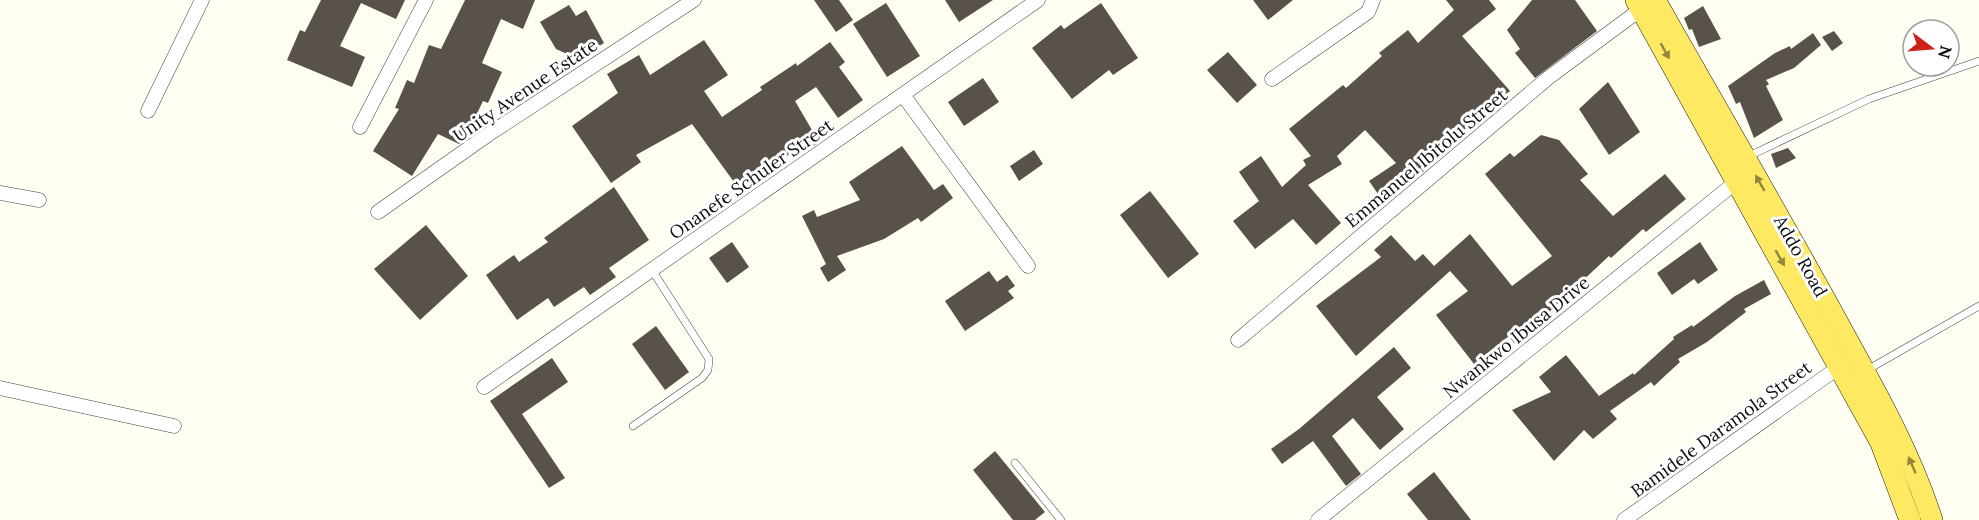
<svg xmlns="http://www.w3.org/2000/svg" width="1979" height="520" viewBox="0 0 1979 520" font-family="Lora,serif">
<rect width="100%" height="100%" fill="#fffef2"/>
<g fill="#59524b">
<path d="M321,0h84l-9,19 -35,-16 -21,43 25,11 -13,30 -65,-27 13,-30 5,2z"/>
<path d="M465,0h70l-12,29 -22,-10 -19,44 20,9 -14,31 -5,-2 -19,40 -5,3 -21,-10 -26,42 -39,-25 26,-42 -4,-1 12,-28 7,3 15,-38 12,4z"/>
<path d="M814,0h25l14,20 -17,12z"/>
<path d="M945,0h48l-34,22z"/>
<path d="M1253,0h40l-25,20z"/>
<path d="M1446,0h43l7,9 -34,27 48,55 -64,54 4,4 -65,55 -16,-23 27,-18 -31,-33 -28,26 5,8 -34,21 33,38 -25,22 -23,-26 -38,30 -22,-28 26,-20 -20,-29 22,-16 21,31 24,-22 -3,-5 8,-4 -22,-27 54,-44 3,3 36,-32 -3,-3 29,-23 10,13 36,-33z"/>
<path d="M1532,0h43l22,31 -62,47 -20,-25 5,-4 -13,-19z"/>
<path d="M886,3l34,53 -33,21 -34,-53z"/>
<path d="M1101,3l37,55 -25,17 -4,-5 -37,29 -40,-51 29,-23 3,4z"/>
<path d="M569,5l7,11 10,-6 18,33 -26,16 -22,-10 -16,-27z"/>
<path d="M1703,6l18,33 -22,8 -7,-18 -3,1 -5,-12z"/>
<path d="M1834,31l9,12 -11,8 -10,-14z"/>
<path d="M1813,33l8,12 -27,23 -28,12 3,4 -3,2 17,34 -29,18 -14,-36 -4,2 -8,-18 47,-33 15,-7 1,3z"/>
<path d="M704,40l24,35 -24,16 18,26 40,-27 -2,-3 36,-24 1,3 33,-24 15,20 -6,5 24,33 -25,18 -22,-31 -21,14 24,41 -14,10 -3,-5 -27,16 -36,26 -47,-65 -56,31 5,7 -30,21 -39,-57 46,-33 -11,-19 32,-19 11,20z"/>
<path d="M1228,52l29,33 -20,18 -30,-33z"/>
<path d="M983,78l16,24 -35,24 -16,-24z"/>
<path d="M1608,82l32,50 -31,23 -30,-46z"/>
<path d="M1541,135l18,5 29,34 -8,6 33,36 52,-42 21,25 -40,33 -3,-3 -32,29 -2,-2 -94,88 -6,-8 -35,28 -38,-49 32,-24 -18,-20 -94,85 -40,-50 65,-49 -7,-7 17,-15 24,26 8,-7 11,12 36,-32 42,52 40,-30 -67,-82 25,-21 4,4z"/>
<path d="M902,146l32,44 9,-6 10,14 -32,24 -3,-4 -34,21 -47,17 9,14 -18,12 -8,-14 6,-4 -24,-48 12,-6 3,7 43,-17 -11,-18z"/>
<path d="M1788,148l8,10 -20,10 -5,-14z"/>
<path d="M1034,150l9,14 -24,17 -9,-15z"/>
<path d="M614,187l35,53 -40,28 7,9 -26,18 -6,-8 -30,20 -6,-9 -31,22 -31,-45 28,-20 5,7 29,-20 -4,-4z"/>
<path d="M1150,191l49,63 -31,24 -48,-63z"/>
<path d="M426,225l42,51 -48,44 -46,-51z"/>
<path d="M732,242l17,25 -22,16 -18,-25z"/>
<path d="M1700,242l18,28 -20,14 -4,-5 -22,16 -15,-22z"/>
<path d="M989,271l8,11 10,-7 8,11 -7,5 6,7 -49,33 -20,-30z"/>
<path d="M1764,280l7,14 -27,15 2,3 -39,30 -29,17 2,3 -26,24 -3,-4 -41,29 7,8 -24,20 -9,-9 -30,31 -42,-51 39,-18 -12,-15 27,-22 33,41 34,-23 1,2 40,-36 -1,-2 19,-12 1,2 42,-31z"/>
<path d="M656,326l33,46 -24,18 -33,-46z"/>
<path d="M1394,347l17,21 -34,29 27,32 -24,21 -27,-32 -21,18 29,38 -15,12 -33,-45 -31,23 -11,-15 28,-20z"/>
<path d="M552,358l16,24 -46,32 43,64 -16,10 -59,-87z"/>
<path d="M995,451l50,61 -10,8h-22l-40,-50z"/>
<path d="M1434,472l37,48h-43l-21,-26z"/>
</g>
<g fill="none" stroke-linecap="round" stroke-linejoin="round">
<defs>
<g id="lane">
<path d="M1749,156l120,-57 110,-38"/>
<path d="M1867,370l112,-64"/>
<path d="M633,426l69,-48 6,-8 1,-11 -57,-89"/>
<path d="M1015,463l46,57"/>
</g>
<g id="street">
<path d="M1272,79l96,-67 5,-12"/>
<path d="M903,95l125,171"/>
<path d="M148,111l54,-111"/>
<path d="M360,127l66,-127"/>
<path d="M0,193l39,7"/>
<path d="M378,212l111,-78 205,-134"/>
<path d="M1238,340l310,-262 93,-69"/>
<path d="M484,387l554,-387"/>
<path d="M0,388l174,38"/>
<path d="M1318,520l418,-338"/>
<path d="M1624,520l215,-153"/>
</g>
<g id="primary">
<path d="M1636,0l245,443 29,77"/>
<path d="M1655,0c59,104 119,207 177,312 37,68 76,134 100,208"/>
</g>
</defs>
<use href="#lane" stroke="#424242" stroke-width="8"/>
<use href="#street" stroke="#424242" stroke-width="15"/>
<use href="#primary" stroke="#202020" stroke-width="22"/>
<use href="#lane" stroke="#fff" stroke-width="7"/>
<use href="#street" stroke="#fff" stroke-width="14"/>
<use href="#primary" stroke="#ffe862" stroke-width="21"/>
</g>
<defs><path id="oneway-solid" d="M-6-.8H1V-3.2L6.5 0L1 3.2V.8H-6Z" transform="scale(1.5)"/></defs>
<g fill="#93863d">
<use href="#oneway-solid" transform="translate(1665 51) rotate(61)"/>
<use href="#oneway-solid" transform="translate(1760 183) rotate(-120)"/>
<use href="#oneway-solid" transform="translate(1780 258) rotate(60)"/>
<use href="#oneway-solid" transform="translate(1912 465) rotate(-114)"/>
</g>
<g text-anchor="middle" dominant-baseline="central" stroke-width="6" stroke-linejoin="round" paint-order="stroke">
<g font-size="18" fill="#0f0f0f" stroke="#fff">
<text transform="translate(525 90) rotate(-34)">Unity Avenue Estate</text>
<text transform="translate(1426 158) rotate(-40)">Emmanuel Ibitolu Street</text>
<text transform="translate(751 179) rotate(-35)">Onanefe Schuler Street</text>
<text transform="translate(1801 256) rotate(61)">Addo Road</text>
<text transform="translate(1516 337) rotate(-39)">Nwankwo Ibusa Drive</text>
<text transform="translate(1721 429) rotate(-36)">Bamidele Daramola Street</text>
</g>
</g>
<g transform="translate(1931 48) rotate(106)"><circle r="28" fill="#ffffff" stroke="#9f9f9f" stroke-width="1.5"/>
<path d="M0-4.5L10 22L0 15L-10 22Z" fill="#cd2219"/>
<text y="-9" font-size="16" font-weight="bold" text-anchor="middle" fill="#0f0f0f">N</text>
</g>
</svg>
